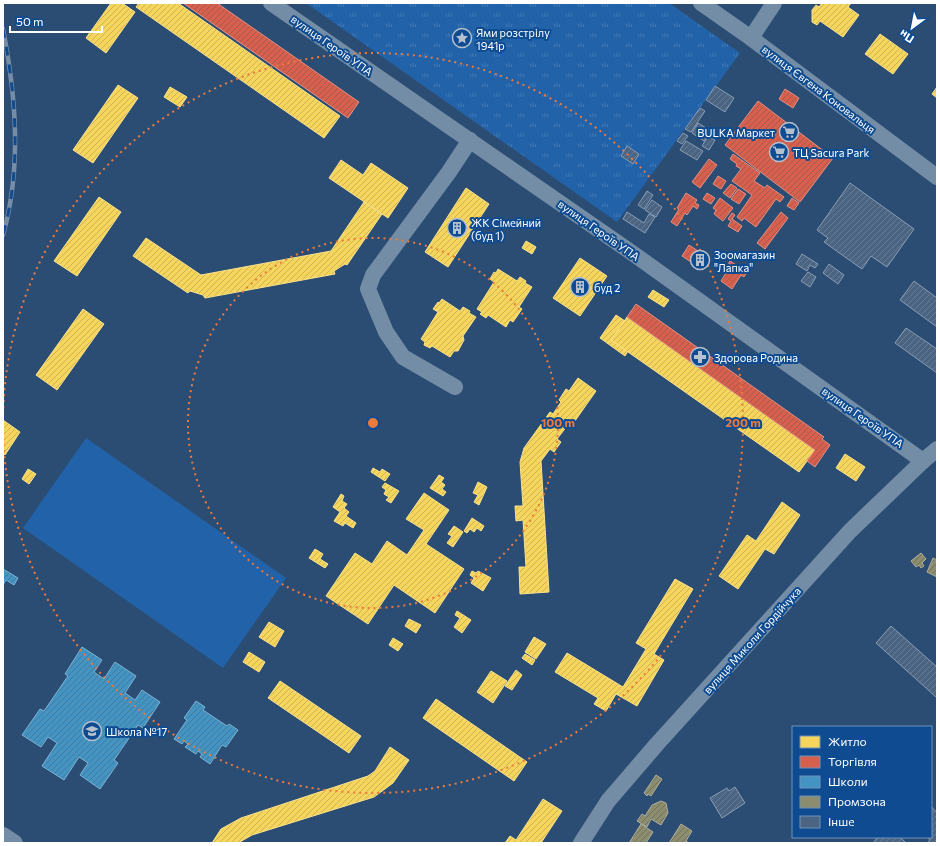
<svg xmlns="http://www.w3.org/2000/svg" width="940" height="846" viewBox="0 0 940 846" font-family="Commissioner,sans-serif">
<defs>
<pattern id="park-tufts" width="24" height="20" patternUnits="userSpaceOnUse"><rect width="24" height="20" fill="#2262a9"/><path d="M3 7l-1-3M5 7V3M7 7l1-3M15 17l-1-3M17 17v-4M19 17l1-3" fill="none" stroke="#437ab6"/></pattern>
<pattern id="homes-hatch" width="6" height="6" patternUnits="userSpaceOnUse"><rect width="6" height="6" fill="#f6d55c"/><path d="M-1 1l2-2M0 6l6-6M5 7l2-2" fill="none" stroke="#ccb358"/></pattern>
<pattern id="shops-hatch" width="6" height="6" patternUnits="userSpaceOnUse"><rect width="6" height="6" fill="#d6604d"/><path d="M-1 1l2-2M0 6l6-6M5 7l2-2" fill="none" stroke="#a6594d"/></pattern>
<pattern id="schools-hatch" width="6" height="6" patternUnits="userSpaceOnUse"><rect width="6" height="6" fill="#4393c3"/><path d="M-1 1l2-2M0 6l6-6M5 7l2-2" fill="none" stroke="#467a99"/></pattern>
<pattern id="industry-hatch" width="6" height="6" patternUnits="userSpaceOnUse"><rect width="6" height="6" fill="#8c8c6e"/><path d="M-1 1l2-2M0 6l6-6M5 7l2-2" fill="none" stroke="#727260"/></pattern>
<pattern id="building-hatch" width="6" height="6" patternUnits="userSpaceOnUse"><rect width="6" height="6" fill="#4a6482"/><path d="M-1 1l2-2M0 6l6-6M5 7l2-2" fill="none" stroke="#657b95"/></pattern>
</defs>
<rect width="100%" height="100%" fill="#2c4d73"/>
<path fill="url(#park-tufts)" d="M306,3h363l71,50 -123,169z"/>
<path fill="#2262a9" d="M86,438l200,140 -63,90 -200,-140z"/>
<g fill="url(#homes-hatch)" stroke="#f9e28d">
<path d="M111,3h11l13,9 -29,41 -20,-15z"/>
<path d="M139,3h39l162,113 -16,22 -188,-131z"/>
<path d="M822,3h29l-3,4 11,8 -16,22 -23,-16 -3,4 -5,-3v-12l4,-5 3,2z"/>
<path d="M880,34l28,20 -15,20 -28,-20z"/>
<path d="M118,85l20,13 -45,65 -20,-13z"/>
<path d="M170,87l17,10 -7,10 -16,-10z"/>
<path d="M937,87v11l-5,-4z"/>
<path d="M341,160l22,15 8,-12 37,25 -20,30 -59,-40z"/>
<path d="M466,188l23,16 -41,63 -23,-15z"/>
<path d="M99,197l22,15 -44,64 -23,-15z"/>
<path d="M364,202l18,12 -35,51 -2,-1 -11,7 1,3 -130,24 -2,-3 -13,-4 -2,2 -55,-37 13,-18 55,37 130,-24z"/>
<path d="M526,241l10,6 -4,7 -10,-6z"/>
<path d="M580,258l27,18 -27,40 -27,-18z"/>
<path d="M498,269l19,12 3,-4 6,4 -1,2 7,4 -13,20 3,2 -9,13 -3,-2 -4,7 -18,-12 -2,3 -6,-4 2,-2 -5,-3 17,-27 -4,-3 4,-7 2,1z"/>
<path d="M653,290l16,10 -5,7 -16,-10z"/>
<path d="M442,299l18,12 3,-4 7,4 -1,2 7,4 -13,19 1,4 -6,11h-4l-4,6 -18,-11 -2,2 -6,-3 1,-3 -4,-3 17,-27 -5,-3 5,-7 1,1z"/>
<path d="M83,309l21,15 -47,66 -21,-15z"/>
<path d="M616,315l9,6 -14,19 17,11 -3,5 -25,-18z"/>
<path d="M627,317l188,133 -16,22 -188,-132z"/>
<path d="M578,378l18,13 -26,37 -3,-2 -10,13 4,3 -7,10 -4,-3 -9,12 8,131 -29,2 -1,-27h7l-3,-47 -7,1 -1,-15h8l-3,-44 4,-14 26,-36 3,2 8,-12 -2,-2 7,-11 3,2z"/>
<path d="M3,420l17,12 -15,23 -2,-2z"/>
<path d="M845,454l20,13 -9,14 -20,-13z"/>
<path d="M373,468l7,4 2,-3 8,5 -5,7 -14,-9z"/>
<path d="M28,469l8,5 -7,10 -7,-5z"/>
<path d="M439,475l5,3 -3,4 4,3 -3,4 4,3 -3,4 -13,-8z"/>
<path d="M478,482l9,5 -8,18 -5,-3 4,-7 -5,-2z"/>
<path d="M385,483l14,8 -8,12 -5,-3 3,-3 -5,-3 2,-4 -4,-3z"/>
<path d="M424,493l25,17 -23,34 38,25 -29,44 -41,-28 -26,39 -42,-28 29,-43 17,11 15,-23 20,14 17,-25 -18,-11z"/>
<path d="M341,494l3,2 -2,5 5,3 -3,4 5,4 -3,4 10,7 -3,5 -8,-5 -2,3 -9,-5 6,-9 -7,-5z"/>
<path d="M782,502l18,13 -26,39 -9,-5 -27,40 -19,-13 28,-41 9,6z"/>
<path d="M472,518l12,8 -3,5 -4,-3 -3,4 -4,-3 -3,4 -3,-2z"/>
<path d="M454,526l9,6 -10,15 -6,-4 5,-7 -4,-2z"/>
<path d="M315,549l8,5 -3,5 8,5 -3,4 -16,-10z"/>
<path d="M472,571l4,2 2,-2 13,7 -8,13 -12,-8 3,-5 -4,-3z"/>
<path d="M675,579l18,10 -39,65 10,6 -27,46 -21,-12 -10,17 -12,-7 4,-6 -43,-26 12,-19 56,34 23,-38 -10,-6z"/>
<path d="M457,611l14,9 -9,13 -8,-6 6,-9 -5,-3z"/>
<path d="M409,619l12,6 -5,8 -11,-7z"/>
<path d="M269,622l15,9 -9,16 -16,-10z"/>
<path d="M534,637l12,7 -10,15 -11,-7z"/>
<path d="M393,638l10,6 -5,7 -9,-6z"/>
<path d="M249,652l16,10 -6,10 -16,-10z"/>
<path d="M525,654l10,6 -3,5 -10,-7z"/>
<path d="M516,670l6,5 -10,15 -7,-4z"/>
<path d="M491,671l16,10 -14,22 -16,-11z"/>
<path d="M280,681l81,55 -12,17 -81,-55z"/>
<path d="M436,699l91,63 -13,19 -91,-63z"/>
<path d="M390,747l19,13 -16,23 -19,14 -122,38 -14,8h-26l9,-14 20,-11 127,-42 7,-5z"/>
<path d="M543,799l19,12 -21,32h-36l5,-7 6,4z"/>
</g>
<g fill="url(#shops-hatch)" stroke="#e29082">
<path d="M183,3h34l142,99 -11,16z"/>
<path d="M785,89l14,9 -6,10 -14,-9z"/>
<path d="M758,101l75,57 -33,44 -75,-57z"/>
<path d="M733,154l27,19 -6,8 11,7 2,-3 17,12 -4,5 -4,-3 -20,28 -12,-9 -2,3 -5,-4 15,-22 -20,-14 9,-12 -5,-3 1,-2 -7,-5z"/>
<path d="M709,159l8,6 -17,23 -8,-6z"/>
<path d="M718,176l8,5 -5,8 -8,-5z"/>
<path d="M731,184l6,4 -7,10 -7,-5z"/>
<path d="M738,189l8,5 -7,10 -8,-5z"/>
<path d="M686,193l11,7 -2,3 4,2 -2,4 -4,-3 -6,9 -2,-2 -8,13 -6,-4 8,-13 -2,-1z"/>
<path d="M707,193l8,5 -4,6 -8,-5z"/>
<path d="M720,198l13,10 -10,13 -9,-7 2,-4 -3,-2z"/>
<path d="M792,198l7,5 -5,7 -7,-4z"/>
<path d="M781,212l7,6 -23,31 -8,-6z"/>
<path d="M732,213l3,2 -3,4 10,7 -4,6 -10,-6 3,-5 -3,-2z"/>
<path d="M689,245l9,6 -7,11 -9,-6z"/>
<path d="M698,251l10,6 -7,11 -10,-6z"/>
<path d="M730,261l17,11 -3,5 -3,-2 -9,14 -11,-8 8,-13 -2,-1z"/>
<path d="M636,304l188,133 -2,2 8,6 -15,22 -8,-6 8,-11 -188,-133z"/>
</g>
<g fill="url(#schools-hatch)" stroke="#7bb3d5">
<path d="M3,569l15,9 -4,7 -8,-5 -3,5z"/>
<path d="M82,647l20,13 -8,12 10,7 11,-17 21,14 -11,17 10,7 7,-10 18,12 -17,26 -5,-3 -24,35 4,3 -18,26 -20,-14 8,-12 -9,-6 -15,23 -22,-14 15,-23 -9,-6 -7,10 -19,-12 18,-26 4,2 24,-35 -3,-2z"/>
<path d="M196,701l9,6 -2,3 24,16 2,-2 9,6 -12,17 -4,-2 -12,19 -10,-7 2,-3 -4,-3 -2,3 -11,-7 3,-3 -4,-3 -2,3 -8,-5 13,-19 -3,-2z"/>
</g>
<g fill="url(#industry-hatch)" stroke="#aeae9a">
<path d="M921,553l5,6 -4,4 2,3 -3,2 -2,-3 -3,2 -5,-6z"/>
<path d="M933,558l4,2v17l-10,-5z"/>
<path d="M656,775l6,4 -11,17 -3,-2 -1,2 -3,-3z"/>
<path d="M661,801l5,2 2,10 -7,12 -10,-6 -4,8 -10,-6 5,-7 3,2 7,-11z"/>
<path d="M641,824l12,8 -7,11h-17z"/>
<path d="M681,824l11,7 -6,10 3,2h-20z"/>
</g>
<g fill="url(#building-hatch)" stroke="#889db4">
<path d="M715,86l19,12 -9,14 -19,-12z"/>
<path d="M700,108l5,3 -14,21 -6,-3z"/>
<path d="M698,123l13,8 -7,10 -12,-8z"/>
<path d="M683,133l5,3 -6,8 -5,-3z"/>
<path d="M708,136l7,4 -6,10 -7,-4z"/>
<path d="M686,141l17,10 -6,9 -17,-10z"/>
<path d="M627,146l12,8 -6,10 -12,-8z"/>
<path d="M850,183l64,46 -27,38 -16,-11 -9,13 -38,-27 4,-4 -11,-8z"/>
<path d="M647,191l6,4 -9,14 -6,-4z"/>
<path d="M652,200l10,7 -6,10 -11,-7z"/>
<path d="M627,212l17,11 5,-9 6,3 -10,16 -22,-14z"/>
<path d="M802,254l16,10 -3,4 -5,-3 -3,6 -11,-7z"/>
<path d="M829,264l15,11 -6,9 -15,-11z"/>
<path d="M808,272l8,5 -6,10 -9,-6z"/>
<path d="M914,281l23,17v29l-37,-27z"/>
<path d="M906,328l31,21v24l-42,-30z"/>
<path d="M891,626l46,41v28l-1,2 -60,-54z"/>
<path d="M735,787l10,16 -23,15 -12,-20 17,-10 2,3z"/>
<path d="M931,806l6,7v30h-10l3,-3 -3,-3h4z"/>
<path d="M878,837h22l5,5 -1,1h-31z"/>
</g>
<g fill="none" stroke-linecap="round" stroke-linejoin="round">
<g stroke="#748da6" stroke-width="16">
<path d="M271,3l357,247 295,211"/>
<path d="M701,3l50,35 186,139"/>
<path d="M751,38l23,-35"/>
<path d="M455,387l-52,-30 -17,-25 -18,-43 5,-14 76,-103 21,-32"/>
<path d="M3,835l12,8"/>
<path d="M581,843l27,-42 49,-57 193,-213 73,-70 14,-12"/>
</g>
<defs>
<path id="rail" d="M3,29c13,68 19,138 0,206"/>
</defs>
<use href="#rail" stroke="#778da6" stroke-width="4.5"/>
<use href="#rail" stroke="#0e4b91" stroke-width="3" stroke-dasharray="9" stroke-linecap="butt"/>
</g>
<g fill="none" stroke="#ed7a3d" stroke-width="2" stroke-dasharray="2 4">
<circle cx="373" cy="423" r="185"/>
<path d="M3 420A370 370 0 1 1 3 426"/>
</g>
<defs>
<symbol id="sight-ring" viewBox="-11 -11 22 22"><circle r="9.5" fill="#0e4b91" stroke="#b5c1ce" stroke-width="1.5"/><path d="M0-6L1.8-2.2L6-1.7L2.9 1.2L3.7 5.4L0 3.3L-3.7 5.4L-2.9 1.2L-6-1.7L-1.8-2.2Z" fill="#b5c1ce"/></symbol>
<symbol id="supermarket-ring" viewBox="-11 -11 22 22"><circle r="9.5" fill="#0e4b91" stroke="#b5c1ce" stroke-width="1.5"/><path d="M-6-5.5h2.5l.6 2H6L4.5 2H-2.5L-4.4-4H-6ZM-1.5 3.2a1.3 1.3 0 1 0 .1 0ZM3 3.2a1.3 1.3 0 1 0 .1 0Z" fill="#b5c1ce"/></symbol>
<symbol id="building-ring" viewBox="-11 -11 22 22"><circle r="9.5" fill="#0e4b91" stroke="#b5c1ce" stroke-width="1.5"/><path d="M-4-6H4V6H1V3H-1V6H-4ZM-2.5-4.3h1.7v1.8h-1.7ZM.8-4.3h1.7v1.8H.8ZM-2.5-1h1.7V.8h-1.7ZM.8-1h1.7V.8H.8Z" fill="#b5c1ce"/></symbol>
<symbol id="pharmacy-ring" viewBox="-11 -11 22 22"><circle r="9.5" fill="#0e4b91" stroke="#b5c1ce" stroke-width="1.5"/><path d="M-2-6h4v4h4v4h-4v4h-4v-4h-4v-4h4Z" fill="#b5c1ce"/></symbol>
<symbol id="school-ring" viewBox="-11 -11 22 22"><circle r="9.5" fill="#0e4b91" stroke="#b5c1ce" stroke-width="1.5"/><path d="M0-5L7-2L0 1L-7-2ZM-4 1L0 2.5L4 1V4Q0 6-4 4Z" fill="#b5c1ce"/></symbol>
</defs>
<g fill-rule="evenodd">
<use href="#sight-ring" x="451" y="27" width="22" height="22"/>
<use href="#supermarket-ring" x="778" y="121" width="22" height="22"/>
<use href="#supermarket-ring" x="768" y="141" width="22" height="22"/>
<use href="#building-ring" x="446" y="217" width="22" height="22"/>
<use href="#building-ring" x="689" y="249" width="22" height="22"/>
<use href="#building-ring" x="569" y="276" width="22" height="22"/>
<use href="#pharmacy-ring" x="689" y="346" width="22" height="22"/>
<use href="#school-ring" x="81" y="720" width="22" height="22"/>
</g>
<g text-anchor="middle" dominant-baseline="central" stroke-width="4" stroke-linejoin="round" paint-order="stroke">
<g font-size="11" fill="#fff" stroke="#0e4b91" text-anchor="start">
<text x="476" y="32">Ями розстрілу<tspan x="476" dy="13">1941р</tspan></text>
<text x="775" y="132" text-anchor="end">BULKA Маркет</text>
<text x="793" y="152">ТЦ Sacura Park</text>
<text x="471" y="222">ЖК Сімейний<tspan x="471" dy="13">(буд 1)</tspan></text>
<text x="714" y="254">Зоомагазин<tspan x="714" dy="13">"Лапка"</tspan></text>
<text x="594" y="287">буд 2</text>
<text x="714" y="357">Здорова Родина</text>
<text x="106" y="731">Школа №17</text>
</g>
<g font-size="11" fill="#fff" stroke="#0e4b91">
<text transform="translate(332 45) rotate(35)">вулиця Героїв УПА</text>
<text transform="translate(819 89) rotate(37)">вулиця Євгена Коновальця</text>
<text transform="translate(599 230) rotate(35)">вулиця Героїв УПА</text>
<text transform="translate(863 417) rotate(35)">вулиця Героїв УПА</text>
<text transform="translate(752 640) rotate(-48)">вулиця Миколи Гордійчука</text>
</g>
</g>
<circle cx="373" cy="423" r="6" fill="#ed7a3d" stroke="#0e4b91" stroke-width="2"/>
<g font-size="12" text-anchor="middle" font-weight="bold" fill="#ed7a3d" stroke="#0e4b91" stroke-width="4" stroke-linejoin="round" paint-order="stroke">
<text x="558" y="427">100 m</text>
<text x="743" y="427">200 m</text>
</g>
<rect width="940" height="846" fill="none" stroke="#ffffff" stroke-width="8"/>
<rect x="792" y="726" width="140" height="112" fill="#0e4b91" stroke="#6e93bd"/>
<rect x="800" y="736" width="20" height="12" fill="#f6d55c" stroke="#6e93bd"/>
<text x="828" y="746" font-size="12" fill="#ffffff">Житло</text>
<rect x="800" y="756" width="20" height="12" fill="#d6604d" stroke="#6e93bd"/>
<text x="828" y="766" font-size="12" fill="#ffffff">Торгівля</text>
<rect x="800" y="776" width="20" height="12" fill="#4393c3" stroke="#6e93bd"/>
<text x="828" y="786" font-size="12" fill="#ffffff">Школи</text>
<rect x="800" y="796" width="20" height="12" fill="#8c8c6e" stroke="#6e93bd"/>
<text x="828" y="806" font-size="12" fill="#ffffff">Промзона</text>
<rect x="800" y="816" width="20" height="12" fill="#4a6482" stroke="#6e93bd"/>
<text x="828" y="826" font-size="12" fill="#ffffff">Інше</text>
<g transform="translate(912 28) rotate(212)" stroke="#0e4b91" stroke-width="3" paint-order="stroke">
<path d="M0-3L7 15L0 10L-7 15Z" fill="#ffffff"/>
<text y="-6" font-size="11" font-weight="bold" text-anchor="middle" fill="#ffffff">Пн</text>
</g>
<path d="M10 26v6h92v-6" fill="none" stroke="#ffffff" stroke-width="2"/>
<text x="16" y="26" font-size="12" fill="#ffffff" stroke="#0e4b91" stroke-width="3" paint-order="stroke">50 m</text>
</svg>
